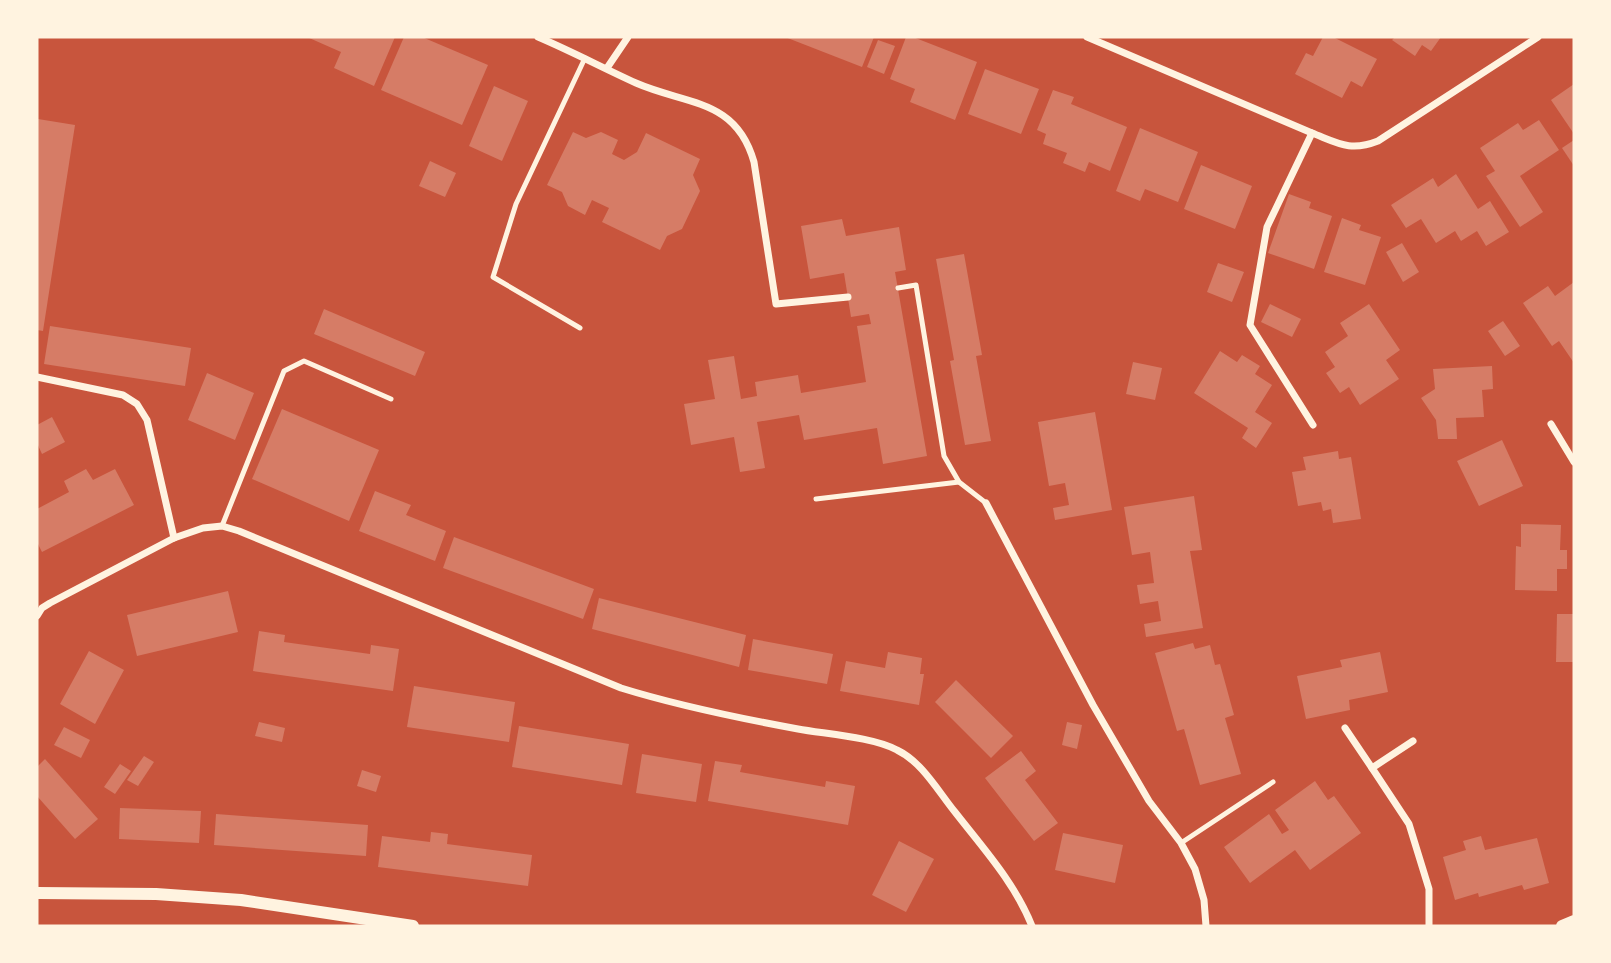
<svg xmlns="http://www.w3.org/2000/svg" width="1611" height="963" viewBox="0 0 1611 963" font-family="'IBM Plex Sans',sans-serif">
<rect width="100%" height="100%" fill="#c8553d"/>
<g fill="#d67c66">
<path d="M307,37h88l-21,49 -40,-18 7,-16z"/>
<path d="M404,37h18l66,28 -26,60 -81,-35z"/>
<path d="M785,37h89l-12,30z"/>
<path d="M906,37h7l64,25 -22,58 -45,-18 5,-13 -25,-10z"/>
<path d="M1323,37h10l44,22 -15,28 -11,-6 -9,17 -47,-24 11,-21 7,3z"/>
<path d="M1395,37h46l-10,14 -9,-6 -7,11 -23,-16z"/>
<path d="M878,40l17,6 -11,28 -17,-7z"/>
<path d="M985,69l54,20 -18,45 -53,-20z"/>
<path d="M1574,84v50l-23,-34z"/>
<path d="M494,86l34,15 -26,60 -33,-15z"/>
<path d="M1053,90l21,7 -3,7 56,23 -17,44 -21,-9 -4,10 -22,-9 4,-10 -24,-9 3,-10 -9,-4z"/>
<path d="M38,119l37,6 -32,206 -6,-1z"/>
<path d="M1539,120l20,30 -39,26 23,36 -23,15 -34,-51 9,-5 -15,-23 38,-25 5,7z"/>
<path d="M1140,128l58,24 -20,50 -33,-13 -5,12 -24,-10z"/>
<path d="M573,132l13,6 15,-6 17,8 -6,14 12,6 13,-8 9,-19 54,26 -7,16 7,16 -18,38 -15,7 -7,14 -58,-28 7,-14 -17,-8 -7,15 -17,-9 -6,-14 -15,-7z"/>
<path d="M1574,140v26l-12,-18z"/>
<path d="M430,161l26,12 -11,24 -26,-11z"/>
<path d="M1201,165l51,21 -17,43 -51,-20z"/>
<path d="M1456,174l22,35 12,-8 19,31 -23,14 -9,-15 -16,10 -6,-10 -19,12 -15,-24 -15,9 -15,-23 42,-27 5,9z"/>
<path d="M1289,194l22,8 -2,6 23,8 -18,53 -46,-16z"/>
<path d="M1342,218l19,7 -2,5 22,7 -16,48 -41,-13z"/>
<path d="M842,219l4,17 53,-9 7,43 -11,2 32,184 -44,8 -6,-36 -73,12 -5,-25 -42,7 8,46 -25,4 -6,-35 -43,8 -7,-41 31,-5 -7,-39 26,-4 7,43 16,-3 -2,-14 43,-7 3,18 65,-11 -9,-56 14,-2 -2,-10 -18,3 -7,-44 -34,6 -9,-53z"/>
<path d="M1402,243l17,29 -16,10 -17,-30z"/>
<path d="M964,254l18,101 -6,1 15,85 -26,4 -15,-84 4,-1 -18,-101z"/>
<path d="M1218,263l26,9 -12,30 -25,-10z"/>
<path d="M1574,282v81l-15,-22 -7,5 -29,-43 25,-17 7,10z"/>
<path d="M1270,304l31,15 -9,18 -31,-15z"/>
<path d="M1369,304l31,46 -14,10 13,19 -39,26 -11,-18 -9,6 -14,-20 9,-6 -10,-15 23,-16 -8,-13z"/>
<path d="M324,309l101,43 -10,24 -101,-42z"/>
<path d="M1503,321l17,25 -15,10 -17,-25z"/>
<path d="M50,326l141,22 -6,38 -141,-22z"/>
<path d="M1220,351l17,11 5,-7 18,11 -5,8 17,11 -17,27 17,11 -16,25 -14,-10 6,-10 -54,-35z"/>
<path d="M1133,362l29,6 -7,32 -29,-6z"/>
<path d="M1492,366l1,23 -11,1 2,27 -28,1 1,21h-19l-2,-19 -15,-22 14,-9 -2,-20z"/>
<path d="M207,373l47,20 -19,47 -47,-20z"/>
<path d="M282,409l97,41 -30,71 -97,-42z"/>
<path d="M1095,412l17,98 -57,10 -2,-12 16,-3 -4,-22 -16,3 -11,-64z"/>
<path d="M52,417l13,25 -23,12 -5,-11v-18z"/>
<path d="M1502,440l21,46 -44,20 -22,-45z"/>
<path d="M1338,451l1,8 12,-2 10,62 -28,4 -2,-14 -8,2 -2,-9 -23,4 -6,-34 14,-2 -3,-13z"/>
<path d="M86,469l7,11 22,-11 19,36 -92,47 -5,-10v-33l32,-17 -5,-11z"/>
<path d="M375,491l36,14 -5,10 40,16 -11,30 -76,-30z"/>
<path d="M1194,496l8,54 -12,1 13,77 -57,9 -2,-13 17,-3 -3,-20 -18,3 -3,-19 17,-2 -4,-31 -18,3 -8,-48z"/>
<path d="M1521,524l40,1 -1,25h7v19h-10v22l-42,-1 1,-44 5,1z"/>
<path d="M454,537l140,52 -11,30 -140,-51z"/>
<path d="M228,591l10,41 -101,24 -10,-41z"/>
<path d="M599,598l147,37 -7,32 -147,-38z"/>
<path d="M1557,614h17v48h-18z"/>
<path d="M259,631l26,4 -1,7 86,12 1,-9 28,4 -6,42 -140,-20z"/>
<path d="M753,639l80,15 -6,30 -79,-14z"/>
<path d="M1193,643l2,6 15,-4 5,20 5,-1 14,51 -9,3 16,56 -41,11 -16,-56 -7,2 -22,-78z"/>
<path d="M89,651l35,19 -29,54 -35,-20z"/>
<path d="M888,652l34,6 -2,16h4l-5,31 -79,-14 6,-30 39,7z"/>
<path d="M1380,652l8,40 -39,8 1,10 -44,9 -9,-43 45,-9 -2,-7z"/>
<path d="M956,680l57,56 -22,22 -56,-56z"/>
<path d="M414,686l101,16 -6,40 -102,-15z"/>
<path d="M259,722l26,6 -3,14 -27,-6z"/>
<path d="M1067,722l15,3 -5,24 -15,-4z"/>
<path d="M519,726l110,18 -7,41 -110,-18z"/>
<path d="M64,727l26,13 -9,18 -27,-13z"/>
<path d="M1021,751l15,20 -11,9 33,43 -24,18 -49,-63z"/>
<path d="M642,754l60,10 -6,38 -60,-9z"/>
<path d="M144,756l10,6 -16,24 -11,-6z"/>
<path d="M45,759l53,60 -23,20 -38,-43v-29z"/>
<path d="M715,761l27,4 -2,7 85,15 1,-6 29,5 -7,39 -140,-24z"/>
<path d="M120,764l11,7 -16,23 -11,-7z"/>
<path d="M362,770l19,6 -5,16 -19,-6z"/>
<path d="M1315,781l13,19 6,-4 27,37 -51,37 -15,-20 -45,33 -26,-36 45,-33 13,20 7,-4 -14,-20z"/>
<path d="M120,808l81,3 -2,32 -80,-4z"/>
<path d="M216,814l152,11 -2,31 -152,-11z"/>
<path d="M431,832l17,2 -1,10 85,11 -4,31 -150,-19 4,-31 48,6z"/>
<path d="M1063,833l60,12 -8,38 -60,-13z"/>
<path d="M1481,836l4,14 52,-12 12,45 -25,7 -2,-5 -43,12 -1,-4 -23,7 -12,-43 23,-7 -3,-9z"/>
<path d="M899,841l35,18 -28,53 -34,-17z"/>
</g>
<g fill="none" stroke-linecap="round" stroke-linejoin="round">
<g stroke="#fff3e0" stroke-width="5">
<path d="M898,288l18,-3 28,171 15,26 27,21"/>
<path d="M580,328l-87,-51 23,-73 69,-146"/>
<path d="M816,499l143,-17"/>
<path d="M222,526l62,-155 20,-10 87,38"/>
<path d="M1181,843l92,-61"/>
</g>
<g stroke="#fff3e0" stroke-width="7">
<path d="M538,37c33,14 65,31 98,46 50,22 100,15 118,79l22,142 72,-7"/>
<path d="M1087,37l225,96c26,10 38,19 66,8l160,-104"/>
<path d="M607,68l21,-31"/>
<path d="M1312,133l-45,94 -17,98 63,100"/>
<path d="M37,377l86,18 14,9 10,16 27,118"/>
<path d="M1551,424l23,38"/>
<path d="M986,503l107,202 56,96 32,42 14,26 9,31 2,26"/>
<path d="M37,616l5,-8 8,-5 124,-65 29,-10 19,-2 17,5 382,157c58,18 117,30 177,41 27,5 75,8 99,21 25,12 41,41 58,62 28,36 60,71 77,114"/>
<path d="M1345,728l27,40"/>
<path d="M1413,741l-41,27 37,56 20,65v37"/>
</g>
<g stroke="#fff3e0" stroke-width="12">
<path d="M37,893l119,1 85,6 172,26"/>
<path d="M1562,926l12,-5"/>
</g>
</g>
<rect width="1611" height="963" fill="none" stroke="#fff3e0" stroke-width="77"/>
</svg>
